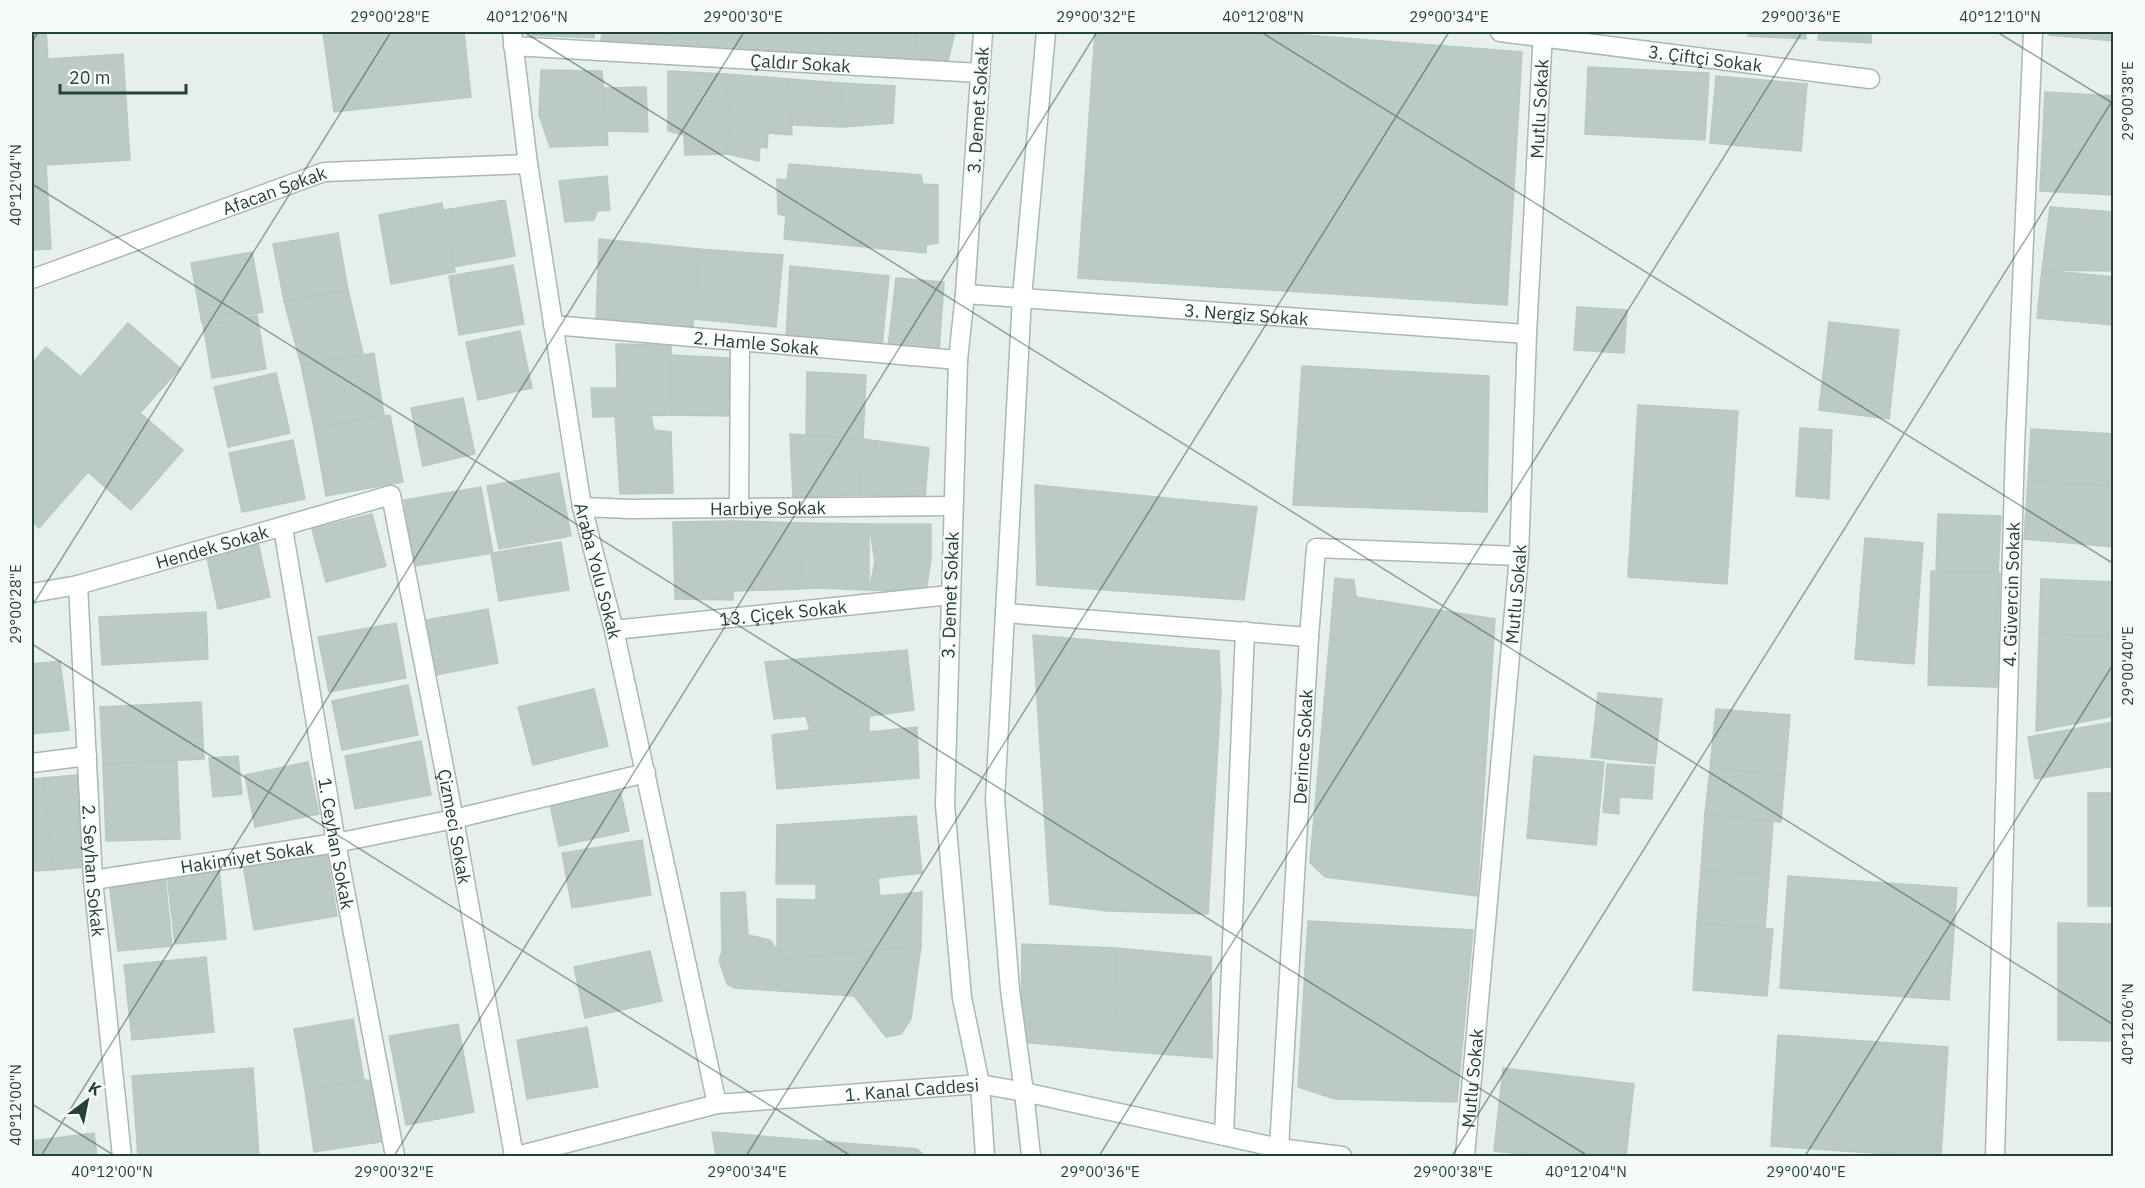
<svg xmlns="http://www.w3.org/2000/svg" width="2145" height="1188" viewBox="0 0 2145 1188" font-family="'IBM Plex Sans',sans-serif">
<rect width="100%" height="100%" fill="#e6efeb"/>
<g fill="#bbcac4" stroke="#b8c9c2" stroke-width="1.5">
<path d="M32,32h14l2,27 75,-5 7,106 -84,5 5,84 -19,1z"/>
<path d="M323,32h141l7,65 -137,15z"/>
<path d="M532,32h62v6l-62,-3z"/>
<path d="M602,32h68l-1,15 -68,-7z"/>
<path d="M670,32h73l-1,18 -73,-3z"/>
<path d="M743,32h84l-7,21 -78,-3z"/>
<path d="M827,32h89l-2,28 -94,-7z"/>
<path d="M916,32h39l-7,29 -34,-1z"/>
<path d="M1095,32h171l256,20 -15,253 -429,-27z"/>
<path d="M1748,32h58v7l-58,-3z"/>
<path d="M1819,32h52v11l-53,-3z"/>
<path d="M2050,32h64v9l-65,-6z"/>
<path d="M1588,67l121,6 -4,67 -120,-6z"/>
<path d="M541,70l61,1 6,74 -58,2 -11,-32z"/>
<path d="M668,71l58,3 4,43 -3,37 -42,1 -1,-20 -16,-4z"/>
<path d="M726,74l63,5 3,56 -24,-2 -1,15 -7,-1 -1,14 -32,-7 3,-37z"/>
<path d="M1716,76l91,8 -6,67 -91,-8z"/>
<path d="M789,79l51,4 3,44 -51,-2z"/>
<path d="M840,83l55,3 -2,37 -50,4z"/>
<path d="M646,87l2,45 -41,-1 -3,-43z"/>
<path d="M2045,92l69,4v99l-74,-4z"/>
<path d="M789,164l132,11 2,9 15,1v58l-12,2v8l-142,-14 2,-23 -8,-2 -1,-35 10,1z"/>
<path d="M607,176l3,34 -13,1 -3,9 -29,2 -6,-41z"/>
<path d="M505,200l10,56 -62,11 -9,-57z"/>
<path d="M442,203l13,69 -64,12 -12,-69z"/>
<path d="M2050,207l64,5v59l-72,-1z"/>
<path d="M338,233l10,57 -64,11 -11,-57z"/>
<path d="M599,239l99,10 -5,78 -97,-5z"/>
<path d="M698,249l85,6 -7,72 -81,-8z"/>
<path d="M252,252l11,60 -61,11 -11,-60z"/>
<path d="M513,265l11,59 -65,11 -10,-59z"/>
<path d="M790,266l99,10 -7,71 -96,-9z"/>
<path d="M2042,270l72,7v48l-77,-7z"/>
<path d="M896,278l48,4 -5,70 -51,-4z"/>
<path d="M348,290l15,64 -62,11 -17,-64z"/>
<path d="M1577,307l50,3 -3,43 -50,-3z"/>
<path d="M257,315l9,54 -54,9 -9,-54z"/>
<path d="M1829,322l70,8 -10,89 -70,-9z"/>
<path d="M128,323l52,45 -40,45 43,37 -52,60 -43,-38 -49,56 -7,-7v-157l14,-17 35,30z"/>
<path d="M520,331l12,57 -54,12 -12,-58z"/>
<path d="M616,344l55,1 1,70 -79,2 -2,-29h26z"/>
<path d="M374,353l10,62 -70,13 -13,-63z"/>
<path d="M671,355l58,3v58l-57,-1z"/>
<path d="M1302,366l187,10 -2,136 -194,-7z"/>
<path d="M807,372l59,3 -3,64 -57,-4z"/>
<path d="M276,373l14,60 -62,14 -14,-60z"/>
<path d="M463,398l12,56 -52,12 -12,-58z"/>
<path d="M1638,405l100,6 -11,173 -99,-7z"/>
<path d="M390,415l13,67 -77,14 -12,-68z"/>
<path d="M615,416h36l3,14 17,2 2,61 -53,1z"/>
<path d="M1800,428l32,2 -3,69 -33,-3z"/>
<path d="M2031,429l83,5v52l-86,-5z"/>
<path d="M790,434l73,5 -3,56 -67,2z"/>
<path d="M863,439l66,9 -4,49 -65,-2z"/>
<path d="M293,440l12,59 -63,13 -13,-59z"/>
<path d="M559,473l12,63 -72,13 -12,-63z"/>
<path d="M2028,481l86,5v61l-90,-8z"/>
<path d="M1035,485l222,22 -13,93 -207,-15z"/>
<path d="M481,487l12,66 -78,13 -11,-66z"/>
<path d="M372,514l14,52 -60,16 -14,-53z"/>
<path d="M1938,514l63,2 -3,57 -62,-3z"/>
<path d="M734,521l69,2 -3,66 -65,2z"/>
<path d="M734,521l-1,79 -58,-1 -2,-77z"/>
<path d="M803,523l66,1v66l-54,-2 -15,1z"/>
<path d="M869,524h62v35l-5,33 -57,-2 6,-28z"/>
<path d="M1865,538l58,5 -9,121 -59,-5z"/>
<path d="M258,542l12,55 -52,12 -12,-56z"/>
<path d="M561,542l8,48 -70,11 -8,-48z"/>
<path d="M1931,571l69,2 -3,114 -69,-2z"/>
<path d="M1335,578l19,2 2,17 139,22 -18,277 -152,-19 -15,-14z"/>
<path d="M2041,579l73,3v55l-75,-3z"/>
<path d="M488,609l10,54 -63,12 -10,-55z"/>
<path d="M206,612l2,47 -106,6 -3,-48z"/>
<path d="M396,623l10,55 -77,14 -11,-55z"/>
<path d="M2039,634l75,3v79l-78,15z"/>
<path d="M1033,635l186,16 2,42 -13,221 -100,-3 -58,-7z"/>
<path d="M907,650l7,60 -45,6v16l48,-5 2,51 -142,11 -5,-54 38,-5 -4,-14 -32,3 -9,-57z"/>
<path d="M60,661l9,69 -37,4v-70z"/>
<path d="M408,685l10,50 -76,15 -10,-49z"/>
<path d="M594,689l14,57 -75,19 -15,-58z"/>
<path d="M1598,693l64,6 -7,65 -64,-7z"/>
<path d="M201,702l3,57 -101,5 -3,-57z"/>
<path d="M1716,709l74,6 -5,60 -75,-7z"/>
<path d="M2114,722v44l-79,13 -7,-42z"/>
<path d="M421,741l10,54 -76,14 -10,-53z"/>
<path d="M238,756l4,38 -29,3 -4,-39z"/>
<path d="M1534,756l70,6 -8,83 -69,-7z"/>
<path d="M177,761l3,78 -74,2 -3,-77z"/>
<path d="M308,762l11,52 -64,13 -10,-52z"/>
<path d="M1607,764l47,3 -2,32 -33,-2v17l-16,-2z"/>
<path d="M1710,768l75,7 -4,47 -76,-8z"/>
<path d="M77,775l8,92 -33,3 -8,-92z"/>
<path d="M44,778l8,92 -20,1v-92z"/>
<path d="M619,785l10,46 -70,15 -10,-46z"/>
<rect x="2088" y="793" width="26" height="113"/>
<path d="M1705,814l68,7 -4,54 -68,-5z"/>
<path d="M916,816l6,57 -44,5 2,18 42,-4 -1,54 -138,13 -6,-10v-50l39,1v-16h-40l1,-59z"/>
<path d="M642,840l9,55 -79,13 -10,-55z"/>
<path d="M326,851l11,65 -83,14 -11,-66z"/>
<path d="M219,868l7,71 -51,5 -8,-70z"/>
<path d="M1701,870l68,5 -4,53 -68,-5z"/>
<path d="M165,875l7,71 -54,5 -9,-68z"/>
<path d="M1788,876l169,12 -8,112 -169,-12z"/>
<path d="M745,892l3,43 22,5 13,19 138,-13 -10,73 -10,15 -15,3 -32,-41 -119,-8 -8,-4 -8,-24 3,-8 -1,-59z"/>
<path d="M1308,921l165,9 -16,172 -122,-3 -37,-12z"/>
<path d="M1697,923l76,6 -6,67 -74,-6z"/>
<path d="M2058,923l56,1v117l-56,-1z"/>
<path d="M1022,944l94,4 2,51 -8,51 -89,-8z"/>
<path d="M1116,948l95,9 1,101 -102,-8 8,-51z"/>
<path d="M650,951l12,50 -77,17 -11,-51z"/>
<path d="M206,957l8,75 -82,8 -8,-75z"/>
<path d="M353,1019l11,61 -59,10 -11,-61z"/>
<path d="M458,1024l16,88 -68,13 -17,-89z"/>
<path d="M587,1027l11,60 -71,12 -10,-59z"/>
<path d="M1778,1035l170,12 -7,109h-24l-146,-10z"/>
<path d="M253,1068l6,88h-121l-6,-80z"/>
<path d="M1503,1068l131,16 -8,72h-84l-48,-5z"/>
<path d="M364,1080h13l9,61 -72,11 -9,-62z"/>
<path d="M712,1132l205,17 8,7h-209z"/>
<path d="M94,1133l3,23h-65v-15z"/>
</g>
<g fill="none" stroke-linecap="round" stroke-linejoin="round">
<defs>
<g id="minor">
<path id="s1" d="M512,32l16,132 54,343 32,123 103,474"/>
<path id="s2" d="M1500,32l370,47"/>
<path id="s3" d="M513,46l467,27"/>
<path id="s4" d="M32,279l292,-107 204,-8"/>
<path id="s5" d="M965,294l562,40"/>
<path id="s6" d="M553,325l405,35"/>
<path id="s7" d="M582,507l48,2 323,-3"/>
<path d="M739,508l1,-167"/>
<path id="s8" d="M283,528l53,315 59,313"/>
<path id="s9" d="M78,585l15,295 29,276"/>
<path id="s10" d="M32,593l46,-8 313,-90 63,324 60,337"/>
<path d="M1005,613l304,24"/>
<path id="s11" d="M614,630l336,-35"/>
<path d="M32,763l55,-7"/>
<path id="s12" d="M93,880l243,-37 118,-24 192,-46"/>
<path d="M1224,1136l21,-505"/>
<path id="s13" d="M1279,1148l30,-511 7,-89 203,8"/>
<path id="s14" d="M1465,1156l54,-600 8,-222 16,-302"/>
<path id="s15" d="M1995,1156l20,-709 18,-415"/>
</g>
<g id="tertiary">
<path d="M1024,1092l7,64"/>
<path id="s16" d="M517,1156l200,-52 263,-20 5,72"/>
</g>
<g id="secondary">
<path d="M983,32l-18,262 -7,66 -13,445 17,193 18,86 44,8 255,56 63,8"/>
<path d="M1024,1092l-14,-102 -15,-191 27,-502 24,-265"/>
</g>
</defs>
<use href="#minor" stroke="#a8b8b2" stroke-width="21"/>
<use href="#tertiary" stroke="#a8b8b2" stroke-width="21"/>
<use href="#secondary" stroke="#a4bbb3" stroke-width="21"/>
<use href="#minor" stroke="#fff" stroke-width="18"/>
<use href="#tertiary" stroke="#fff" stroke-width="18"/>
<use href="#secondary" stroke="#fff" stroke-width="18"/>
</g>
<path fill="none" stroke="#24423a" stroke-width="1.5" stroke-opacity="0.45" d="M524,32l1590,993M1261,32l853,532M1997,32l117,72M32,42l6,-10M32,184l1556,972M32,606l359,-574M32,644l819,512M32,1104l83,52M41,1156l703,-1124M394,1156l703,-1124M746,1156l703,-1124M1099,1156l703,-1124M1452,1156l662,-1058M1805,1156l309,-493"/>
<g text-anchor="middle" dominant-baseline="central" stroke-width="5" stroke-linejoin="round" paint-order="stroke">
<g font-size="18" fill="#24423a" stroke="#f7fbf9">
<text stroke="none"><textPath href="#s2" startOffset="207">3. Çiftçi Sokak</textPath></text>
<text stroke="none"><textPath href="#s3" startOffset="288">Çaldır Sokak</textPath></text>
<text stroke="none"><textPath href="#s14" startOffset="1050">Mutlu Sokak</textPath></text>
<text transform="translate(978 110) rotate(-86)">3. Demet Sokak</text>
<text stroke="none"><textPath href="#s4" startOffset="258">Afacan Sokak</textPath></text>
<text stroke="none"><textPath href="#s5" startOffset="282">3. Nergiz Sokak</textPath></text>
<text stroke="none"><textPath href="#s6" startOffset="204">2. Hamle Sokak</textPath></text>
<text stroke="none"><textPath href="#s7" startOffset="186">Harbiye Sokak</textPath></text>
<text stroke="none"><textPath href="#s10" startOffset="186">Hendek Sokak</textPath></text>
<text stroke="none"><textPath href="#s1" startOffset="546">Araba Yolu Sokak</textPath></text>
<text stroke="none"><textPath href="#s15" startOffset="562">4. Güvercin Sokak</textPath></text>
<text transform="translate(950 595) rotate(-88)">3. Demet Sokak</text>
<text stroke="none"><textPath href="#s14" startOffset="564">Mutlu Sokak</textPath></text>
<text stroke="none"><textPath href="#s11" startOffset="170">13. Çiçek Sokak</textPath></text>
<text stroke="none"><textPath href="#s13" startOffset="402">Derince Sokak</textPath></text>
<text stroke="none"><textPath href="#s10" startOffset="710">Çizmeci Sokak</textPath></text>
<text stroke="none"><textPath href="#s8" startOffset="320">1. Ceyhan Sokak</textPath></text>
<text stroke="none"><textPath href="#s12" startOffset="156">Hakimiyet Sokak</textPath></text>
<text stroke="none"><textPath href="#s9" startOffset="286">2. Seyhan Sokak</textPath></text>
<text stroke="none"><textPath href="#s14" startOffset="78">Mutlu Sokak</textPath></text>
<text stroke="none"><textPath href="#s16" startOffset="402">1. Kanal Caddesi</textPath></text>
</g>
</g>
<rect width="2145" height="1188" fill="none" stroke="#f7fbf9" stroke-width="66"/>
<g transform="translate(87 1101) rotate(32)" stroke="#f7fbf9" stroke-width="4.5" paint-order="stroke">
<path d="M0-4.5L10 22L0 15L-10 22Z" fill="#24423a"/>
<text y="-9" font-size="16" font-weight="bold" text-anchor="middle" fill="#24423a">K</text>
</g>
<path d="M60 84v9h126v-9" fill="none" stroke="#24423a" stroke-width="3"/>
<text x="69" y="84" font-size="18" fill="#24423a" stroke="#f7fbf9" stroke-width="4.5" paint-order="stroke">20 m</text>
<rect x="33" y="33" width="2079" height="1122" fill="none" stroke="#24423a" stroke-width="2"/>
<g font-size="15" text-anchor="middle" fill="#24423a">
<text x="390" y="22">29°00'28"E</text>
<text x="527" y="22">40°12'06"N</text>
<text x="743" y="22">29°00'30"E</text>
<text x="1096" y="22">29°00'32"E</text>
<text x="1263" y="22">40°12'08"N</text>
<text x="1449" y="22">29°00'34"E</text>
<text x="1801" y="22">29°00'36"E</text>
<text x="2000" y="22">40°12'10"N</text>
<text transform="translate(2128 101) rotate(-90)" y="5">29°00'38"E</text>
<text transform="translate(16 185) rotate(-90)" y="5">40°12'04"N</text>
<text transform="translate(16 604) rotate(-90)" y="5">29°00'28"E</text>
<text transform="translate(2128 666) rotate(-90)" y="5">29°00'40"E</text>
<text transform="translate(2128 1024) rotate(-90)" y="5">40°12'06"N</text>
<text transform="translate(16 1105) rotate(-90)" y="5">40°12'00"N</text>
<text x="112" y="1177">40°12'00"N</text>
<text x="394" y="1177">29°00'32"E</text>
<text x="747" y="1177">29°00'34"E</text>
<text x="1100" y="1177">29°00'36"E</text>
<text x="1453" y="1177">29°00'38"E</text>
<text x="1586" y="1177">40°12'04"N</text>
<text x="1806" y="1177">29°00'40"E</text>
</g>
</svg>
